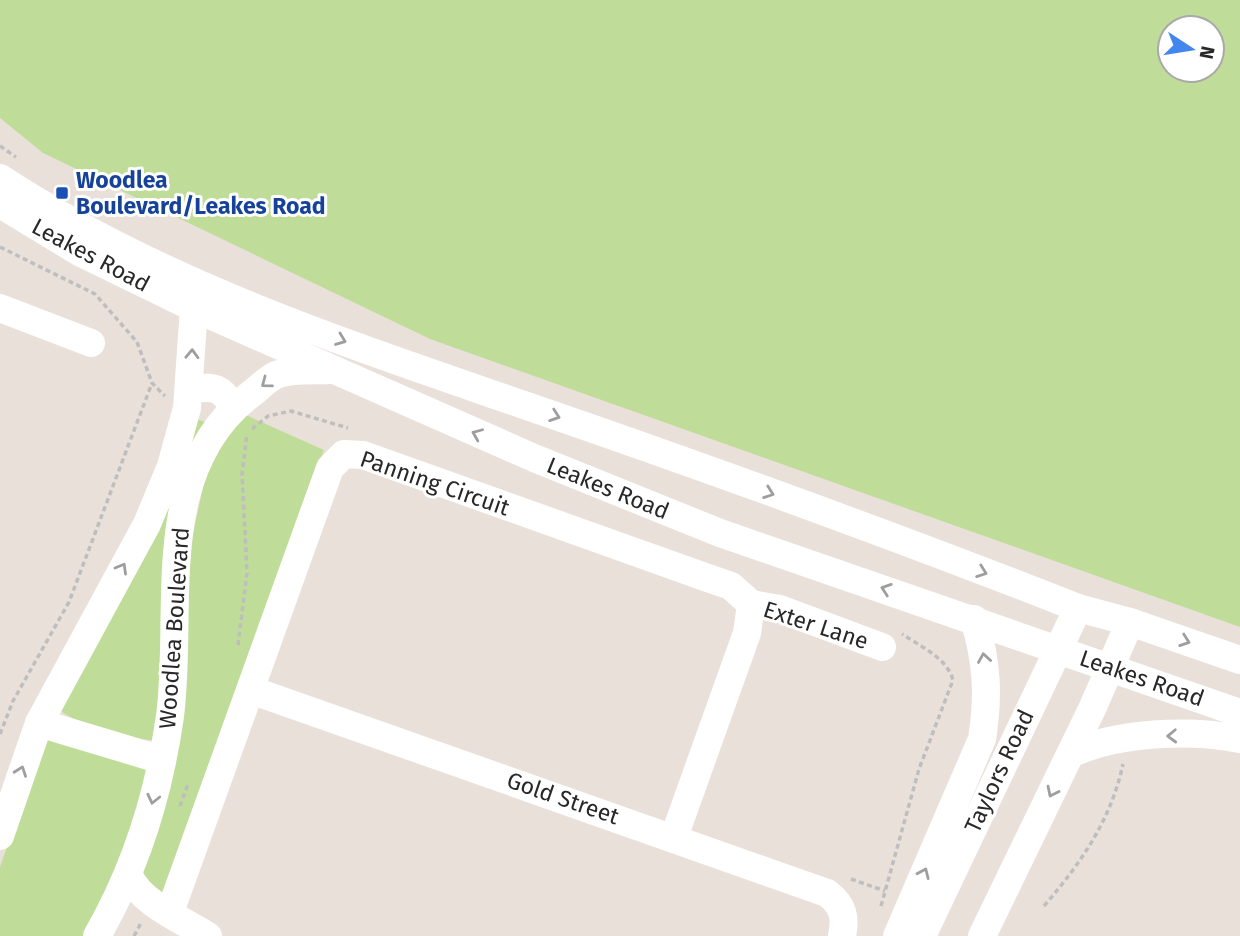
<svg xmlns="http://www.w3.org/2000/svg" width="1240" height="936" viewBox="0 0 1240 936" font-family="'Fira Sans',sans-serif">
<rect width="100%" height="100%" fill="#eae0da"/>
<g fill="#bfdd99" fill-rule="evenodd">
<path d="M0,0h1240v627l-810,-288 -387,-186 -43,-35zM1170,28h42v42h-42z"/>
<path d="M239,412l85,38 -159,448 -27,-22 52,-329 15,-69z"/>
<path d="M197,419l8,3 -41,275 -12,43c-20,0 -83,-17 -95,-33z"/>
<path d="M45,738l107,32 -13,51 -50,115h-89v-69z"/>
</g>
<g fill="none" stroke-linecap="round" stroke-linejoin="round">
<g stroke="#bebebe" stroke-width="3.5" stroke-dasharray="5 3.5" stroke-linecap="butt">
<path d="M0,146l16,11"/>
<path d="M0,247l95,47 42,48 15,41 13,13"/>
<path d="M252,429l16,-13 23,-5 57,17"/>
<path d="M238,645l9,-72 -5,-99 5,-40"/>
<path d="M0,734l13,-33 56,-99 83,-219"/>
<path d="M180,806l8,-22"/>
<path d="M851,879l34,12"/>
<path d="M881,906l38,-137 34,-89c-6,-22 -33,-34 -51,-46"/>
<path d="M1044,906c37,-43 67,-86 79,-142"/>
<path d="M134,936l7,-13"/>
</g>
<g stroke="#fff" stroke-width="28">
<path d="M0,178c160,105 345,165 524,227 186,64 371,131 554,203l52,14 110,38"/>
<path d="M0,204l81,49 113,55 340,150 186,75 520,180"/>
<path d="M0,308l91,35"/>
<path d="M189,389c26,-2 30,-4 45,18"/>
<path d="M751,604l29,5 102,38"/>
<path d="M251,690l576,203c16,12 19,24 15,43"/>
<path d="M39,723l123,37"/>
<path d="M1071,754c45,-22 120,-25 169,-15"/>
<path d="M0,836l39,-113 108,-199 24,-58 16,-58 7,-100"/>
<path d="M129,875c10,27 55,46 79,61"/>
<path d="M170,912l160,-444 14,-14 19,1 342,122 26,9 20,18 -4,29 -73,204"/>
<path d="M97,936c39,-68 62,-142 73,-220 14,-107 -20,-245 81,-322 7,-5 16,-15 25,-19 14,-6 37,-4 53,-5"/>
<path d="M897,936l85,-197c7,-43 5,-78 -8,-120"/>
<path d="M922,936l156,-328"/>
<path d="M982,936l110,-227 38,-87"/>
</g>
</g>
<defs><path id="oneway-chevron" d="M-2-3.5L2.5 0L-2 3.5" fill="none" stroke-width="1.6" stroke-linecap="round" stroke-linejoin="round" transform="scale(1.75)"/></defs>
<g stroke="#9e9e9e">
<use href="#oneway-chevron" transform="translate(341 340) rotate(21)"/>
<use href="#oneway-chevron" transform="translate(192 354) rotate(-88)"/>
<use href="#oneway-chevron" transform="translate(266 383) rotate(143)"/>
<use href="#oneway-chevron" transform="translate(555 416) rotate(19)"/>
<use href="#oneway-chevron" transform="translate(477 434) rotate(-157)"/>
<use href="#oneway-chevron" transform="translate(769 493) rotate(20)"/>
<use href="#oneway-chevron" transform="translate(122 568) rotate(-60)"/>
<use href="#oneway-chevron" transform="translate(982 572) rotate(20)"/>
<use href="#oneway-chevron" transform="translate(886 589) rotate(-161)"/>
<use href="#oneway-chevron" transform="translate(1185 641) rotate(19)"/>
<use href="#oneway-chevron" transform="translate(984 658) rotate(-99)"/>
<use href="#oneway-chevron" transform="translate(1172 736) rotate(178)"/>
<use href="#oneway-chevron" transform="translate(21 771) rotate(-70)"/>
<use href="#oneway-chevron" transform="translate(1052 792) rotate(116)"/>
<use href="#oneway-chevron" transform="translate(153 799) rotate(103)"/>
<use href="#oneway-chevron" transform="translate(924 873) rotate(-66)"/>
</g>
<rect fill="#1a4fb4" stroke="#fff" stroke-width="2.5" x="55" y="186" width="14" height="14" rx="3.5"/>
<g text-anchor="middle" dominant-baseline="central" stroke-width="6" stroke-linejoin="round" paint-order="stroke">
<g font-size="23" font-weight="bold" fill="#164399" stroke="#fff" text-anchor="start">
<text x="76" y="180">Woodlea<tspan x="76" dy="26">Boulevard/Leakes Road</tspan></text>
</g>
<g font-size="23" fill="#282828" stroke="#fff">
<text transform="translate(91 255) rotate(28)">Leakes Road</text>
<text transform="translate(435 483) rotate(19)">Panning Circuit</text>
<text transform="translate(608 488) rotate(22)">Leakes Road</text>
<text transform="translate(816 625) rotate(18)">Exter Lane</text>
<text transform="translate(174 628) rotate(-86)">Woodlea Boulevard</text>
<text transform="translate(1142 678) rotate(19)">Leakes Road</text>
<text transform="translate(999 771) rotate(-65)">Taylors Road</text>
<text transform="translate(563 798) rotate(19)">Gold Street</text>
</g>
</g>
<g transform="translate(1191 49) rotate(102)"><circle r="33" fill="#ffffff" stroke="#a9a9a9" stroke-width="2"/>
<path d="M0-5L12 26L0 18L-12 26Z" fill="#4387ee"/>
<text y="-10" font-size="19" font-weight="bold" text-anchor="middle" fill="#282828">N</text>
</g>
</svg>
